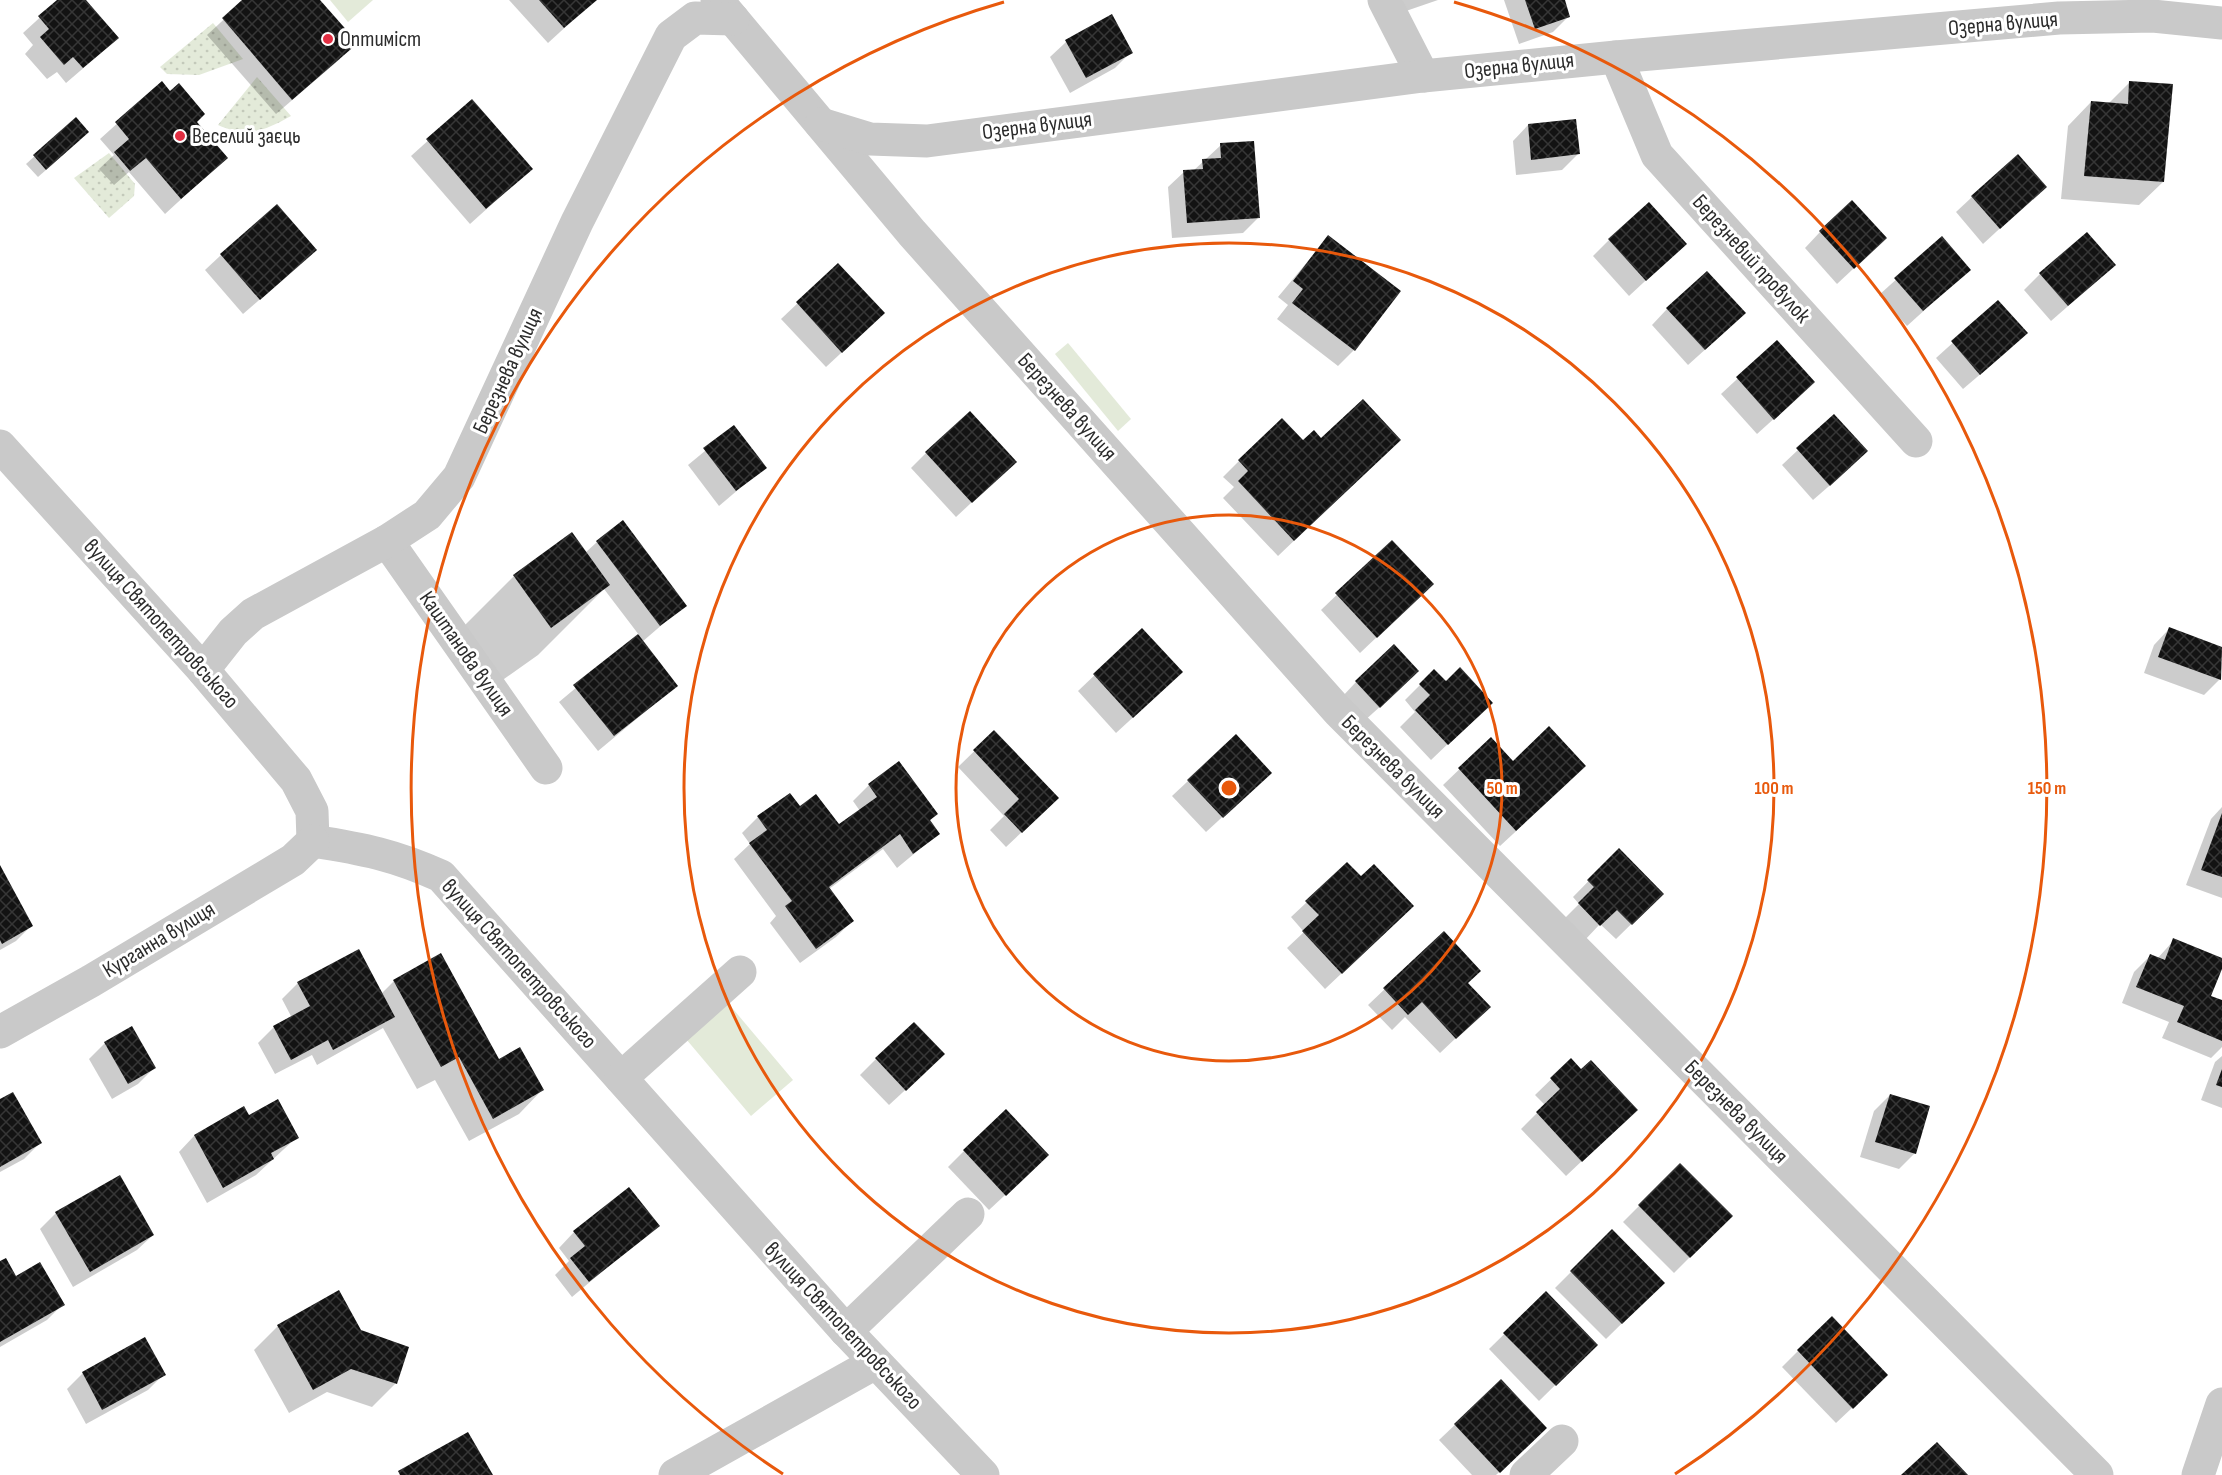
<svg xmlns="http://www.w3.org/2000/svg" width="2222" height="1475" viewBox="0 0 2222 1475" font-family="'Sofia Sans Condensed',sans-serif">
<defs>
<pattern id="grass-dots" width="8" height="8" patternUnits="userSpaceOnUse" patternTransform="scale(1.5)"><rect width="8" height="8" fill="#e3ead9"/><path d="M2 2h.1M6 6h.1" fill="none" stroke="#c3c9ba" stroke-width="1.8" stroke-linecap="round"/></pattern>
<pattern id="building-cross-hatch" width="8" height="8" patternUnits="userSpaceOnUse" patternTransform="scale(1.5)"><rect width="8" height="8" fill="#131313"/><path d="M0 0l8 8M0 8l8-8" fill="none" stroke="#363636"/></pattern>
</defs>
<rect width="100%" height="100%" fill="#fff"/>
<g fill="url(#grass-dots)">
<path d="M213,23l30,36 -44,16 -32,-1 -7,-7z"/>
<path d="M257,77l34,39c-27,15 -44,22 -73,9z"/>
<path d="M109,153l26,31 -1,12 -25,22 -35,-40z"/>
</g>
<g fill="#e3ead9">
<path d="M330,0h43l-25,22z"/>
<path d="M1068,343l63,76 -13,12 -63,-77z"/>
<path d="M728,1003l65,77 -42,36 -65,-77z"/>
</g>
<g fill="#0003">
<path d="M59,0h25l17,53 -35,30 -9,-11 -10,7 -22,-25 8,-9 -10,-12z"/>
<path d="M245,0h73l22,59 -64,55 -69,-79z"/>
<path d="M509,0h86l-47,43z"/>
<path d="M1402,0h36l-32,11z"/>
<path d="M1504,0h59l6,16 -16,16 -34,12z"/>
<path d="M1066,42l65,10 -16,16 -45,25 -20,-36z"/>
<path d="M2130,82l33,100 -24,23 -78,-6 7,-73 23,-24 17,2z"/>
<path d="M161,84l65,74 -61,56 -36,-42 -15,13 -15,-16 15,-14 -14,-16z"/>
<path d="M472,101l59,68 -61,55 -59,-68z"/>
<path d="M76,119l4,21 -42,37 -12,-13z"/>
<path d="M1528,125l50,29 -16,16 -46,5 -3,-34z"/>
<path d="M1221,145l38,72 -16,16 -71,5 -4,-51 16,-15 9,-1z"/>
<path d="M2045,187l-62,57 -27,-32 16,-15z"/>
<path d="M1820,232l49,22 -32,30 -32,-36z"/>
<path d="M1328,237l71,54 -45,59 -16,16 -61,-47 11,-14 -10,-8z"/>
<path d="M1941,239l28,31 -62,56 -28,-31z"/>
<path d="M1609,240l76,4 -56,52 -36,-40z"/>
<path d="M221,255l78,10 -56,49 -38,-44z"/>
<path d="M838,265l29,64 -41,38 -45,-48z"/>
<path d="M2040,274l58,6 -47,41 -27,-31z"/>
<path d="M1998,302l12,47 -47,40 -27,-31z"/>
<path d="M1667,309l61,20 -40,36 -36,-40z"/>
<path d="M1777,342l20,56 -40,36 -36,-40z"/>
<path d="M1834,416l17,51 -38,33 -31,-35z"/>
<path d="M734,427l31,40 -46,39 -31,-41z"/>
<path d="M1321,440l63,15 -106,101 -55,-58 11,-11 -11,-10 16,-16z"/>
<path d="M926,453l73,24 -43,40 -45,-49z"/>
<path d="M597,542l88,63 -43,37 34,44 -78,65 -39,-49 80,-67 -35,-46 -66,66 -58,41 -36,-50 70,-70 71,-23z"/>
<path d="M1392,542l24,58 -56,53 -39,-43z"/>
<path d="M2169,629l53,19 -2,31 -16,16 -60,-22 10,-28z"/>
<path d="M1142,630l23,58 -49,45 -38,-42z"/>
<path d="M1434,671l41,47 -44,42 -31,-33 15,-15 -10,-12z"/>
<path d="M1356,682l46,5 -39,35 -22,-24z"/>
<path d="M994,732l47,82 -35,33 -16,-17 14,-14 -46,-49z"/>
<path d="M1491,739l22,24 56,19 -69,64 -57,-61z"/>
<path d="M899,763l37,51 -7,8 9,12 -41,34 -14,-19 -54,40 23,32 -16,16 -36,26 -30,-40 6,-7 -42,-57 16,-15 -8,-11 16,-16 41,-9 39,19 22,-16 -7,-10 16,-16z"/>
<path d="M1188,781l66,7 -48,44 -34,-36z"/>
<path d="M2222,807v91l-36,-13 25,-66z"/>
<path d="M1619,850l43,44 -46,45 -16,-15 -16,17 -21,-21 16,-16 -6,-7z"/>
<path d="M0,868l31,58 -15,15 -16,9z"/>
<path d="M1307,902l89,20 -71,67 -38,-41 17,-16 -13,-15z"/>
<path d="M1444,933l23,50 6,39 -33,31 -35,-36 -13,13 -24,-25z"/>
<path d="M2174,940l48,20 -13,37 13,5v45l-11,11 -49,-20 7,-16 -47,-19 12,-31 16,-16 7,3z"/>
<path d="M440,955l59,106 43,29 -23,24 -50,27 -34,-61 -18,9 -34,-61 -66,37 -5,-10 -37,19 -17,-31 16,-16 18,-9 -10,-19 16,-16 83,11 13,-13z"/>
<path d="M105,1043l49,25 -16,16 -26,15 -23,-40z"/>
<path d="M2222,1056v52l-21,-8 14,-38z"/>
<path d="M876,1059l51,11 -38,35 -29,-30z"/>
<path d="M1571,1060l49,65 -54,51 -45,-47 24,-24 -10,-10z"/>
<path d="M1890,1095l25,58 -16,16 -39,-12 14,-46z"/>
<path d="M0,1101l40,42 -16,16 -24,13z"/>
<path d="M243,1108l6,9 48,20 -41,38 -49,28 -28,-51 15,-16z"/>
<path d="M964,1151l68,19 -43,40 -41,-43z"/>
<path d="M1680,1165l51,51 -57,57 -51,-51z"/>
<path d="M56,1213l97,22 -16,15 -64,37 -33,-58z"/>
<path d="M658,1225l-86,72 -17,-22 14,-14 -10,-13 15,-16z"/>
<path d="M1612,1231l51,52 -57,56 -51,-51z"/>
<path d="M0,1263l16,15 47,26 -16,16 -47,27z"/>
<path d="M338,1292l22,39 47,17 -12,36 -23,23 -45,-15 -38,21 -35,-63 24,-24z"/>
<path d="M1546,1293l50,52 -57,56 -50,-52z"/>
<path d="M1798,1351l72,40 -34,32 -54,-56z"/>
<path d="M83,1373l81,1 -16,16 -62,34 -19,-35z"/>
<path d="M1501,1381l29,63 -34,31h-24l-33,-35z"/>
</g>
<g fill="url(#building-cross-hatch)">
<path d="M57,0h29l33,38 -36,30 -10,-11 -9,8 -24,-28 9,-8 -11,-13z"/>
<path d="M242,0h78l38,43 -66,57 -70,-82z"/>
<path d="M539,0h58l-33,28z"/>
<path d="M1525,0h40l5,17 -35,12z"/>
<path d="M1112,14l21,39 -47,25 -21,-38z"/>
<path d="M162,81l8,10 9,-8 26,31 -8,8 31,36 -47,41 -35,-41 -16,13 -16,-19 15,-13 -14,-17z"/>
<path d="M2129,81l44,3 -9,98 -80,-6 7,-75 37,3z"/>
<path d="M472,99l61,70 -47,40 -60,-70z"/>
<path d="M76,117l13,15 -43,38 -13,-15z"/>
<path d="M1576,119l4,35 -49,6 -3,-36z"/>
<path d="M1254,141l6,77 -73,5 -4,-53 20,-1 -1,-10 19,-1 -1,-15z"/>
<path d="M2018,154l29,33 -47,42 -29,-33z"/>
<path d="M1852,200l35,38 -33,31 -35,-38z"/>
<path d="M1649,202l38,42 -41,37 -38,-42z"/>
<path d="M277,204l40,46 -57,50 -40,-46z"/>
<path d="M2087,232l29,33 -48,41 -29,-33z"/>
<path d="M1328,235l73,56 -46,60 -63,-48 11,-14 -10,-8z"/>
<path d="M1942,236l29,34 -48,41 -29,-33z"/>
<path d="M838,263l47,50 -43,40 -46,-51z"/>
<path d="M1707,271l39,42 -41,37 -39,-42z"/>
<path d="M1998,300l30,33 -48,42 -29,-34z"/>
<path d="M1777,340l38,42 -41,38 -38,-43z"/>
<path d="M1363,399l38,41 -107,101 -56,-60 10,-10 -10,-11 44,-42 21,22 11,-10 7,8z"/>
<path d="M970,411l47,51 -45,41 -47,-51z"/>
<path d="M1834,414l34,37 -38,35 -34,-38z"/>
<path d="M734,425l33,43 -31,23 -33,-43z"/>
<path d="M623,520l64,86 -27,20 -64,-85z"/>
<path d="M572,532l38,53 -59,43 -38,-53z"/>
<path d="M1392,540l42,44 -57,54 -42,-45z"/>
<path d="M2169,627l53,20 -1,33 -63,-23z"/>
<path d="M1142,628l41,44 -50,46 -40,-44z"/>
<path d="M638,634l40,52 -64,50 -41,-51z"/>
<path d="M1394,644l25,27 -39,37 -25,-27z"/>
<path d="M1460,667l33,36 -45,42 -33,-35 15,-15 -11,-11 15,-15 12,12z"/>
<path d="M1549,726l37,40 -70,65 -58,-63 33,-31 22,24z"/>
<path d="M994,730l65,68 -37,35 -18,-19 15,-15 -46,-49z"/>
<path d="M1236,734l36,39 -49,45 -36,-38z"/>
<path d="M899,761l39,53 -8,6 10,14 -27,20 -13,-20 -71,53 25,34 -38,28 -31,-43 7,-5 -43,-58 18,-13 -10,-14 33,-23 10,13 16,-12 23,30 38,-27 -9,-13z"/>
<path d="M2222,813v64l-21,-7z"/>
<path d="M1619,848l45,46 -32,31 -15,-15 -17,16 -22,-23 16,-16 -7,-7z"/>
<path d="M1347,862l14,14 13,-12 40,42 -72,68 -40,-43 17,-16 -14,-14z"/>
<path d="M0,865l33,61 -31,18 -2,-4z"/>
<path d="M1444,931l37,40 -13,12 23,24 -35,32 -34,-37 -14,13 -25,-27z"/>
<path d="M2173,938l49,20v11l-11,27 11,4v41l-45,-19 7,-16 -48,-19 14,-33 15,6z"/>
<path d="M359,949l36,68 -62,33 -5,-10 -37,20 -18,-34 37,-20 -13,-24z"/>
<path d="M441,953l58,106 21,-12 24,43 -51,29 -34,-62 -18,10 -48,-87z"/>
<path d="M914,1022l31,32 -39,37 -31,-33z"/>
<path d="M132,1026l24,42 -28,16 -24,-42z"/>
<path d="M1571,1058l10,11 10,-9 47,50 -56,52 -46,-50 24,-23 -10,-11z"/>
<path d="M2222,1069v18l-6,-2z"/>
<path d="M13,1092l29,51 -42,24v-68z"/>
<path d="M1890,1094l40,12 -14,48 -41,-12z"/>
<path d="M278,1099l21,39 -28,15 3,6 -51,29 -29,-53 50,-29 5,9z"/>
<path d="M1006,1109l43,46 -43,41 -43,-46z"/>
<path d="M1680,1163l53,53 -43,42 -52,-53z"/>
<path d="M120,1175l34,60 -64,37 -35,-60z"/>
<path d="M629,1187l31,39 -71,56 -19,-24 15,-12 -12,-15z"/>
<path d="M1612,1229l53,54 -43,41 -52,-53z"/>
<path d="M6,1258l10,18 24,-14 25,43 -65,37v-81z"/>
<path d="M339,1290l22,40 48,17 -12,37 -46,-15 -38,21 -36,-65z"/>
<path d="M1546,1291l52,54 -42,41 -53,-53z"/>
<path d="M1832,1316l56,59 -35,34 -56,-59z"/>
<path d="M145,1337l21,38 -64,35 -20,-38z"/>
<path d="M1501,1379l46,49 -47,45 -46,-49z"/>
<path d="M468,1432l25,43h-93l-2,-4z"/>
<path d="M1937,1442l31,33h-67z"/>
</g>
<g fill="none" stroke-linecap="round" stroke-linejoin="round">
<g stroke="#c9c9c9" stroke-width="33">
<path d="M717,0l195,233 426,478 759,764"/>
<path d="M1384,0l39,76"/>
<path d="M1616,57l41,98 259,286"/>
<path d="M821,124l49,15 57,2 496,-65 193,-19 443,-39 94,-2 69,7"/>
<path d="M0,446l203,224 93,110 16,31 1,30c51,8 81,14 128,35l405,455 137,144"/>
<path d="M387,541l159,227"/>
<path d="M203,670l30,-38 20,-18 134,-73 40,-26 32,-38 118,-255 94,-186 24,-18 38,1"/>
<path d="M0,1032l91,-51 202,-121 20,-19"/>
<path d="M621,1078l119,-106"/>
<path d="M846,1331l122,-117"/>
<path d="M675,1475l200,-112"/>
<path d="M1526,1475l36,-34"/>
<path d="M2198,1475l24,-71"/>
</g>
</g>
<g fill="none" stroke="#e8590c" stroke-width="3">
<circle cx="1229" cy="788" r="273"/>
<circle cx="1229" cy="788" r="545"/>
<path d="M783 1474A818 818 0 0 1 1004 2M1454 2A818 818 0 0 1 1675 1474"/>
</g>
<g fill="#e22e42" stroke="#fff" stroke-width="2">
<circle cx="328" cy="39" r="6"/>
<circle cx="180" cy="136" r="6"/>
</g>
<g text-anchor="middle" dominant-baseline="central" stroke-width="6" stroke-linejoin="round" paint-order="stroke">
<g font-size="22" fill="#2c2c2c" stroke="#fff">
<text transform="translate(2003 24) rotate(-5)">Озерна вулиця</text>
<text transform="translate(1519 66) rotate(-6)">Озерна вулиця</text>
<text transform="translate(1037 126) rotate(-7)">Озерна вулиця</text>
<text transform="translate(1751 259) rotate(48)">Березневий провулок</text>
<text transform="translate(508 371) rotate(-65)">Березнева вулиця</text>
<text transform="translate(1067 407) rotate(48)">Березнева вулиця</text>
<text transform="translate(161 624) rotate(48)">вулиця Святопетровського</text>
<text transform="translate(466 654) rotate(55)">Каштанова вулиця</text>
<text transform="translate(1393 767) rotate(45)">Березнева вулиця</text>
<text transform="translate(159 940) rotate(-31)">Курганна вулиця</text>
<text transform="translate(519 964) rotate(48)">вулиця Святопетровського</text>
<text transform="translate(1736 1112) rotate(45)">Березнева вулиця</text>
<text transform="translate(843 1326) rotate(47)">вулиця Святопетровського</text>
</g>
<g font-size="22" fill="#2c2c2c" stroke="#fff" text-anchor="start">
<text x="340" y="39">Оптиміст</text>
<text x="192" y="136">Веселий заєць</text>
</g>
</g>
<circle cx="1229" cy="788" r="9" fill="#e8590c" stroke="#fff" stroke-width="3"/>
<g font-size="18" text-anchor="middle" font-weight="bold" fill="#e8590c" stroke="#fff" stroke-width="6" stroke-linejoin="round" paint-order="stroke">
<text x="1502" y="794">50 m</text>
<text x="1774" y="794">100 m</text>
<text x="2047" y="794">150 m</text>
</g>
</svg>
